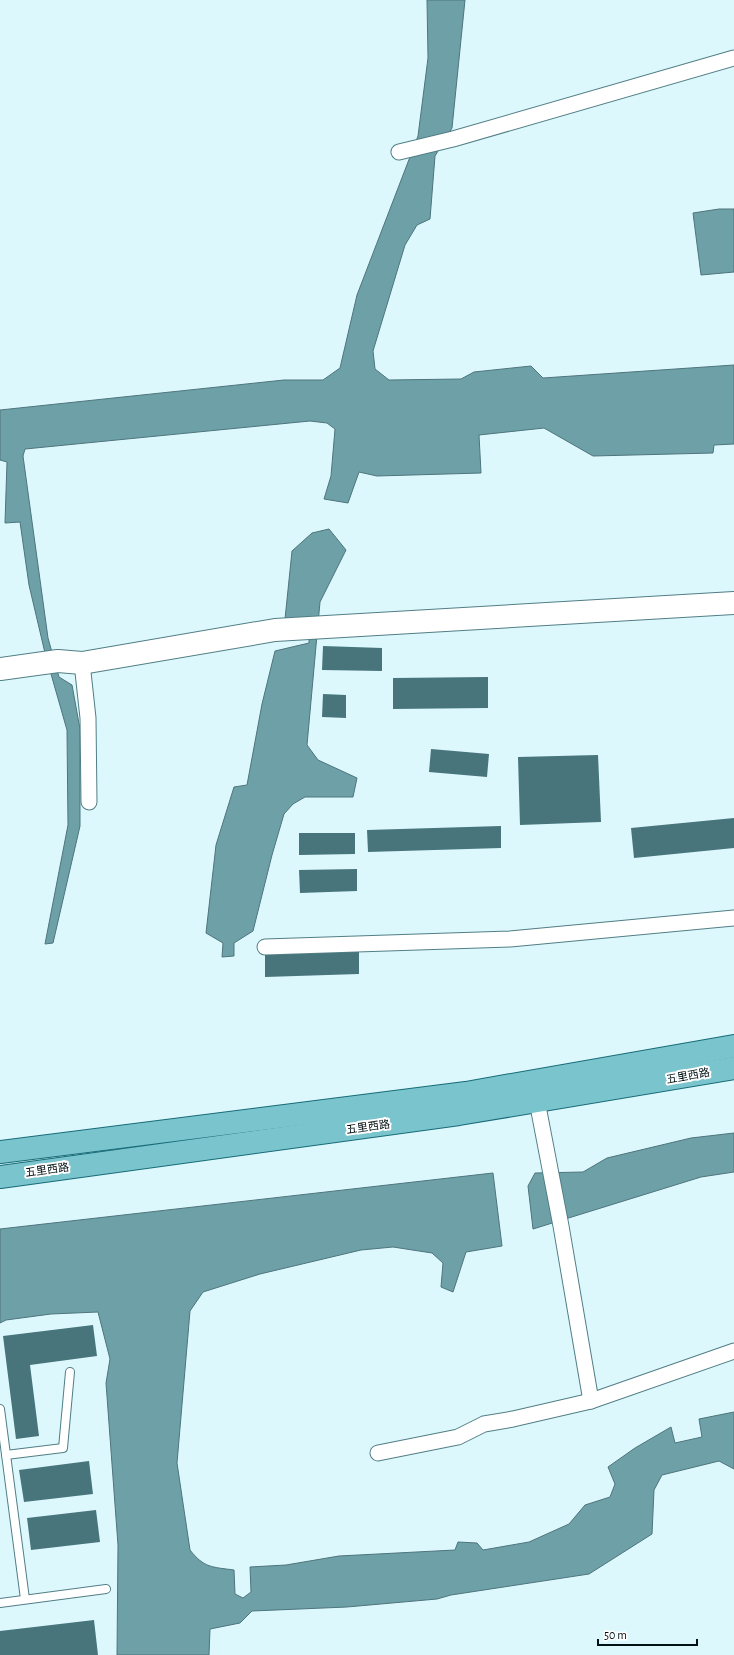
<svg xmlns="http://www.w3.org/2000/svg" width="734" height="1655" viewBox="0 0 734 1655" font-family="'Alegreya Sans','Noto Sans SC',sans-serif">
<rect width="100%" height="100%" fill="#dcf8fd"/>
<g fill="#6ea0a8" stroke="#4e757c">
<path d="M427,0h38l-13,128 -17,28 -5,63 -13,6 -12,20 -32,106 2,18 14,11 72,-1 13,-7 57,-6 12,12 191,-13v79l-20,1 -1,8 -120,3 -49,-28 -65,7 2,38 -104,3 -18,-4 -11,31 -24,-4 7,-23 4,-47 -8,-6 -17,-2 -285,28 -2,7 25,182 11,39 13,8 8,44v97l-27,117 -8,1 23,-119 -1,-95 -22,-77 -16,-68 -9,-63 -15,1 2,-61 -7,-2v-50l284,-30h39l17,-12 17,-73 61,-159 10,-78z"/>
<path d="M719,209h15v63l-33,3 -8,-62z"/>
<path d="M329,529l17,21 -26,52 -13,143 11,15 39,18 -4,19h-48l-12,7 -9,10 -12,41 -19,76 -19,12v13l-12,1 1,-14 -17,-10 10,-88 18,-58 13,-2 15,-81 13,-53 34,-8v-25l-24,1 7,-68 20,-18z"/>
<path d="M734,1133v39l-33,5 -168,52 -5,-43 7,-13 48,-1 24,-14 84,-20z"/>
<path d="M493,1173l9,73 -36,6 -13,40 -12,-5 2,-24 -11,-10 -39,-6 -32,3 -101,24 -57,18 -13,19 -13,152 13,87c14,18 22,17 44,20l1,24 8,4 8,-6 -1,-25 36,-2 53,-9 116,-6 3,-8 19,1 6,7 46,-8 40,-18 16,-19 25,-8 5,-13 -7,-17 27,-19 36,-21 4,16 27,-6 -3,-18 35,-7v57l-15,-8 -57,14 -8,15 -2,44 -63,40 -138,21 -14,4 -90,8 -95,4 -12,12 -30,6 -1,26h-92l1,-110 -12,-162 4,-24 -12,-47 -47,2 -45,6 -6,3v-94z"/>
</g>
<g fill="#48747b">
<path d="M323,646l59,2v23l-60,-1z"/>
<path d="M488,677v31l-95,1v-31z"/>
<path d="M323,694l23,1v23l-24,-1z"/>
<path d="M431,749l58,5 -2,23 -58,-5z"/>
<path d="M598,755l3,67 -81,3 -2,-68z"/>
<path d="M734,818v30l-100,10 -3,-30z"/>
<path d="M501,826v22l-133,4 -1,-22z"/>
<path d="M299,833h56v21l-56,1z"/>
<path d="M357,869v22l-57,2 -1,-23z"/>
<path d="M359,951v23l-94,3v-23z"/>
<path d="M93,1325l4,31 -67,9 9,71 -23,3 -13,-103z"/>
<path d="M89,1461l4,33 -69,8 -5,-32z"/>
<path d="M96,1510l4,32 -69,8 -4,-32z"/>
<path d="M94,1620l4,35h-98v-24z"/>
</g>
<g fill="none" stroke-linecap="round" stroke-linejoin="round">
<defs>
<g id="lane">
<path d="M0,1409l25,190"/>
<path d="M6,1455l57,-7 7,-76"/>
<path d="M0,1603l106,-14"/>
</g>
<g id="street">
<path d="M399,152l54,-13 281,-81"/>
<path d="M82,663l6,55 1,84"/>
<path d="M265,947l245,-8 224,-21"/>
<path d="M537,1101l24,125 30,175"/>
<path d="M378,1453l80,-16 26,-13 29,-5 78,-18 143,-50"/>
</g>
<path id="secondary" d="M0,669l58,-8 24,2 193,-33 459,-27"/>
<g id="primary">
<path d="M0,1152l466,-59 268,-47"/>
<path d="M0,1177l459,-63 275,-46"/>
</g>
</defs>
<use href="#lane" stroke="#517e85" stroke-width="10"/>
<use href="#street" stroke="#517e85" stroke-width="17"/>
<use href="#secondary" stroke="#517e85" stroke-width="24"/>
<use href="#primary" stroke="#176b77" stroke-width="24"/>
<use href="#lane" stroke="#fff" stroke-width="8"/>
<use href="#street" stroke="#fff" stroke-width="15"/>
<use href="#secondary" stroke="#fff" stroke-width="22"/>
<use href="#primary" stroke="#7ac4cd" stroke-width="22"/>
</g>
<g text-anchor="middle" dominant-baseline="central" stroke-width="4" stroke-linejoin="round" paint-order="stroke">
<g font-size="11" fill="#021114" stroke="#fff">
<text transform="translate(688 1076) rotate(-10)">五里西路</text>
<text transform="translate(368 1127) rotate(-8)">五里西路</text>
<text transform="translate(47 1170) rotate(-8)">五里西路</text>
</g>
</g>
<path d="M598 1639v6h99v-6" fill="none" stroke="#021114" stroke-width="2"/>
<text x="604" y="1639" font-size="12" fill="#021114" stroke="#ffffff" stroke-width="3" paint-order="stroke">50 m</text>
</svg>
